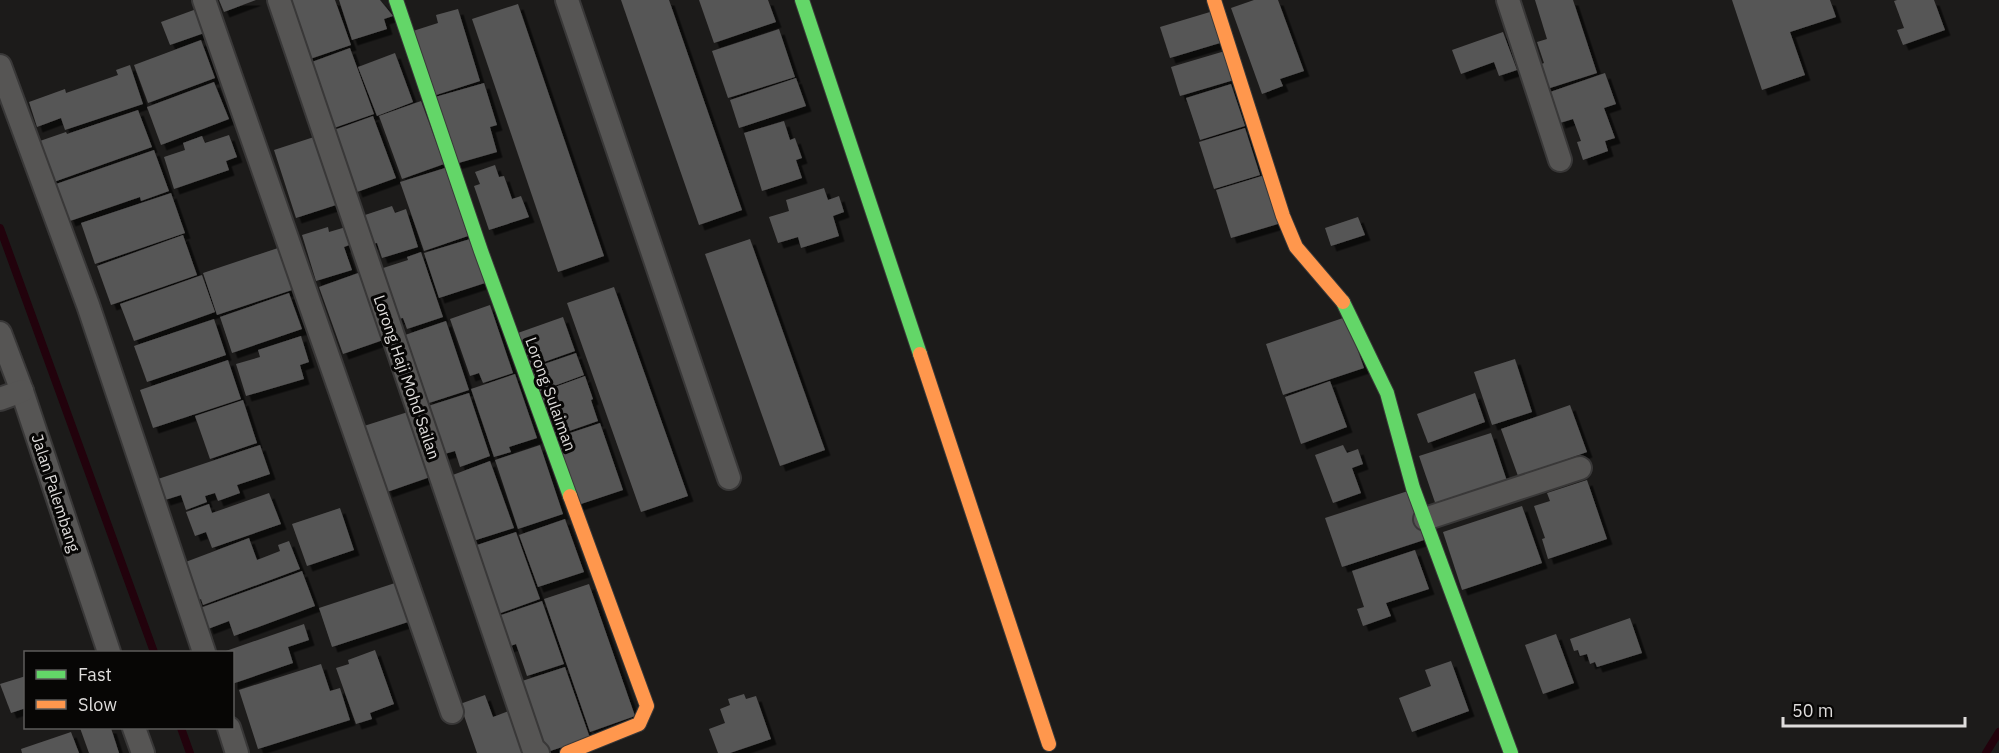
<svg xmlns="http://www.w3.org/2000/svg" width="1999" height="753" viewBox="0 0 1999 753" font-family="'IBM Plex Sans',sans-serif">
<defs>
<filter id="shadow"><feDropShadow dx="5.5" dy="5.5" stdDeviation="0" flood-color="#0009"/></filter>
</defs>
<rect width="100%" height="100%" fill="#1c1b1a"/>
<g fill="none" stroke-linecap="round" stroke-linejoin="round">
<g stroke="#22020c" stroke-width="8">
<path d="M0,228l154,424"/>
<path d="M181,728l9,25"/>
<path d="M1986,753l13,-21"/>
</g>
</g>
<g fill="#575656" filter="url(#shadow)">
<path d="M219,0h37l-32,12z"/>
<path d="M286,0h49l16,45 -44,15z"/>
<path d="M339,0h41l13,16 -9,3 3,10 -35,11z"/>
<path d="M621,0h48l73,210 -43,15z"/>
<path d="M699,0h69l8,22 -62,21z"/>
<path d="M1254,0h24l26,71 -24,8 3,7 -21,8 -31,-86z"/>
<path d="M1535,0h38l24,73 -50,16 -8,-24 5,-2 -7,-21 10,-3z"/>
<path d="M1732,0h98l6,17 -46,15 15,43 -43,15z"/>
<path d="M1897,0h37l11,30 -42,15 -6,-15 7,-2 -10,-27z"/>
<path d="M518,4l86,252 -46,16 -86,-253z"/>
<path d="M202,7l8,24 -40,14 -9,-23z"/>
<path d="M458,9l22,72 -47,15 -20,-65 25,-8 -2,-8z"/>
<path d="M1210,12l10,31 -50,15 -10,-31z"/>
<path d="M779,29l16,48 -67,21 -16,-47z"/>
<path d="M1503,32l14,38 -18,6 -5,-14 -33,12 -9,-24z"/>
<path d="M201,40l14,38 -67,25 -14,-38z"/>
<path d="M350,48l24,66 -40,14 -25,-65z"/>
<path d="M1225,51l9,29 -54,16 -9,-29z"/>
<path d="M395,53l18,49 -36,14 -19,-49z"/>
<path d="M130,65l13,39 -78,26 -4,-12 -24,9 -8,-25 36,-13 1,4 52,-18 -2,-5z"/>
<path d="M1605,73l11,31 -12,4 11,30 -10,3 3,10 -25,9 -6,-18 4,-1 -8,-22 -13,4 -10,-31z"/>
<path d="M796,78l10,28 -67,22 -9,-28z"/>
<path d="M214,82l15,37 -68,26 -14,-38z"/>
<path d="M484,83l13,42 -7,2 7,25 -42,12 -20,-67z"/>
<path d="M1231,84l14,42 -45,14 -14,-42z"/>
<path d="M421,101l23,63 -42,15 -23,-63z"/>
<path d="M138,110l14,37 -101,36 -14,-41 29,-10 1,2z"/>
<path d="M373,116l23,62 -39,14 -23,-62z"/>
<path d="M784,121l6,19 5,-2 7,20 -6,2 6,18 -40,13 -18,-58z"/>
<path d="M1245,128l15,47 -46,14 -15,-47z"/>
<path d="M229,135l8,22 -11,4 3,9 -55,19 -10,-32 21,-7 -2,-7 19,-7 3,7z"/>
<path d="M314,137l24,57 -5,1 3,10 -40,13 -22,-68z"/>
<path d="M154,150l15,41 -28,10 -1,-4 -70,24 -14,-37z"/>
<path d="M495,165l4,12 5,-1 8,23 9,-3 8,21 -40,13 -15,-44 6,-2 -5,-12z"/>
<path d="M445,168l23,68 -44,15 -24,-69z"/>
<path d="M1265,175l16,48 -50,15 -15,-48z"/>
<path d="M824,188l4,12 11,-4 5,16 -11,4 6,20 -38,12 -3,-11 -20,6 -9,-26 20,-6 -3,-11z"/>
<path d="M171,193l14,40 -90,31 -14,-41z"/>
<path d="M392,206l3,7 11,-4 12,38 -36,11 -5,-15 -6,1 -9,-28z"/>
<path d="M1358,217l7,18 -34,11 -6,-18z"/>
<path d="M328,227l1,5 17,-5 6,17 -8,3 8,23 -36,11 -14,-46z"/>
<path d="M183,235l14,40 -86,30 -14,-39z"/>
<path d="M470,239l15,44 -46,15 -15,-45z"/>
<path d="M750,239l75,211 -45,16 -75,-212z"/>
<path d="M281,247l14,42 -78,26 -14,-42z"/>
<path d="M421,252l22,65 -36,12 -4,-11 -5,1 -18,-50 28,-9 -1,-3z"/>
<path d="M361,272l25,67 -43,15 -24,-67z"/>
<path d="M202,275l13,37 -81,29 -14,-37z"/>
<path d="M614,287l74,209 -47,16 -74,-209z"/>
<path d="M289,293l13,36 -70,24 -12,-36z"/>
<path d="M490,305l23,68 -30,10 -4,-10 -9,3 -20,-57z"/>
<path d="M563,317l12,34 -48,17 -12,-34z"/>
<path d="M1346,317l18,51 -81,27 -17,-51z"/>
<path d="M214,319l12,36 -79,27 -13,-36z"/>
<path d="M446,321l23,69 -40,13 -24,-68z"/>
<path d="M301,336l8,26 -9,3 4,14 -58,17 -10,-32 24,-7 -2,-7z"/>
<path d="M576,353l8,22 -49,18 -8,-23z"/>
<path d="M1515,359l17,53 -40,13 -18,-53z"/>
<path d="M228,360l13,39 -88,29 -13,-38z"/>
<path d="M515,374l22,64 -28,9 2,5 -17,5 -23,-68z"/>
<path d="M585,376l8,23 -2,1 7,21 -46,16 -16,-43z"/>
<path d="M1330,381l17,46 -46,17 -16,-47z"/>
<path d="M469,393l21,63 -30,11 -5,-16 -14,4 -16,-48z"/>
<path d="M1475,393l10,29 -57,21 -11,-29z"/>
<path d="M243,400l14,43 -47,16 -15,-43z"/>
<path d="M1570,405l17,47 -22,8 4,10 -28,10 -4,-10 -19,6 -17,-47z"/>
<path d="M411,411l22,65 -46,16 -23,-66z"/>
<path d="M600,423l23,67 -48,16 -23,-67z"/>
<path d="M1491,433l18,54 -71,24 -19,-55z"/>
<path d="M260,445l10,29 -33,11 3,8 -22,8 -3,-8 -10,3 2,6 -21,8 -5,-15 -16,5 -7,-21z"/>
<path d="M540,445l23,69 -45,15 -23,-69z"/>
<path d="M1343,445l4,8 11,-4 5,15 -11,4 9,25 -28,10 -18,-48z"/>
<path d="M490,461l24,67 -41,13 -23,-65z"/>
<path d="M1587,480l20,59 -59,20 -6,-20 3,-1 -11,-32 16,-5 -3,-8z"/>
<path d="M1408,491l16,49 -82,27 -17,-49z"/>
<path d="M269,493l12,31 -69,24 -6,-16 -11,4 -9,-24 23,-8 3,9z"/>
<path d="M1522,506l20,57 -80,27 -19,-58z"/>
<path d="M340,508l14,42 -47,16 -15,-42z"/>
<path d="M565,519l19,53 -46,15 -19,-52z"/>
<path d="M516,532l24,67 -42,15 -24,-68z"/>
<path d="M249,538l8,22 23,-9 -2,-6 11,-4 11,28 -97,36 -2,-6 -4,2 -14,-38z"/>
<path d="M1415,550l14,39 -43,14 5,13 -28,10 -6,-17 7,-2 -12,-36z"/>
<path d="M302,571l13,35 -81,30 -5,-15 -21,8 -8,-21z"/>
<path d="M395,583l13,39 -76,25 -13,-39z"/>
<path d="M589,584l46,132 -45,16 -46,-133z"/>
<path d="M542,601l22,63 -37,12 -11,-32 -8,3 -10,-31z"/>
<path d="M1630,618l12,35 -45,14 -2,-5 -5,2 -3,-10 -7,2 -2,-6 -4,1 -4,-12z"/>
<path d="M304,624l5,16 -21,7 5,16 -61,21v-32h-9z"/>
<path d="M1556,634l18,49 -31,11 -18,-49z"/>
<path d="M375,650l19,54 -24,9 2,6 -16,5 -20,-56 13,-4 -1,-4z"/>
<path d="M1451,661l18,50 -57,21 -13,-34 32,-12 -6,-16z"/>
<path d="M321,664l9,27 10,-3 10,32 -92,29 -19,-59z"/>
<path d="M565,667l25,71 -46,15 -25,-71z"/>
<path d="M26,676v32l-15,5 -11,-29z"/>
<path d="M744,694l2,5 10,-3 15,43 -41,14h-12l-9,-24 16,-6 -5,-14 10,-4 -2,-6z"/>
<path d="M485,695l8,22 18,-7 16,43h-50l-17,-49z"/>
<path d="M80,728h31l8,25h-30z"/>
<path d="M71,732l8,21h-57l-1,-4z"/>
</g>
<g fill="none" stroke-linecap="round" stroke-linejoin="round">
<defs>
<g id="street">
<path d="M204,0l248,712"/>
<path d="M279,0l254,748 5,5"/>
<path d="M567,0l162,478"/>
<path d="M1508,0l52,160"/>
<path d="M0,66l88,239 116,347"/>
<path d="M0,333l22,58 87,261"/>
<path d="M0,399l22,-8"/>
<path d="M1425,519l155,-51"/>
<path d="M134,728l9,25"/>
<path d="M229,728l8,25"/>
</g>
<g id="fast">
<path d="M396,0l85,251 89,245"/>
<path d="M802,0l118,354"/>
<path d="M1343,302l44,91 26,95 98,265"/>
</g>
<g id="slow">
<path d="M1214,0l69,216 13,31 47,55"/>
<path d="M920,354l129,390"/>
<path d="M567,753l72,-29 8,-18 -77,-210"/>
</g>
</defs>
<use href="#street" stroke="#393838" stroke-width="26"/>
<use href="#fast" stroke="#393838" stroke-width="16"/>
<use href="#slow" stroke="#393838" stroke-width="16"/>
<use href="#street" stroke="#565554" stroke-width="22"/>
<use href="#fast" stroke="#63d668" stroke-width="14"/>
<use href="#slow" stroke="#ff974d" stroke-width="14"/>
</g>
<g text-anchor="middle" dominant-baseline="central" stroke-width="6" stroke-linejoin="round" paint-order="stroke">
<g font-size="16" fill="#dfdddc" stroke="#070605">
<text transform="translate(407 377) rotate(71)">Lorong Haji Mohd Sailan</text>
<text transform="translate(551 394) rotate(70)">Lorong Sulaiman</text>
<text transform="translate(56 493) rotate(72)">Jalan Palembang</text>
</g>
</g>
<rect x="24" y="651" width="210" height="78" fill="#070605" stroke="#5d5c5b" stroke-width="1.5"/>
<rect x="36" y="670" width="30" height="9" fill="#63d668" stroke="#5d5c5b" stroke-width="1.5"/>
<text x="78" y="681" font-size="18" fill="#dfdddc">Fast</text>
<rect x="36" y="700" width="30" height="9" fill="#ff974d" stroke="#5d5c5b" stroke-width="1.5"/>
<text x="78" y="711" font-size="18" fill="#dfdddc">Slow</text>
<path d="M1783 717v9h182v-9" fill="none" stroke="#dfdddc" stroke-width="3"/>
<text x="1792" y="717" font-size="18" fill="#dfdddc" stroke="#070605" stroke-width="4.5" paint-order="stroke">50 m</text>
</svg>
